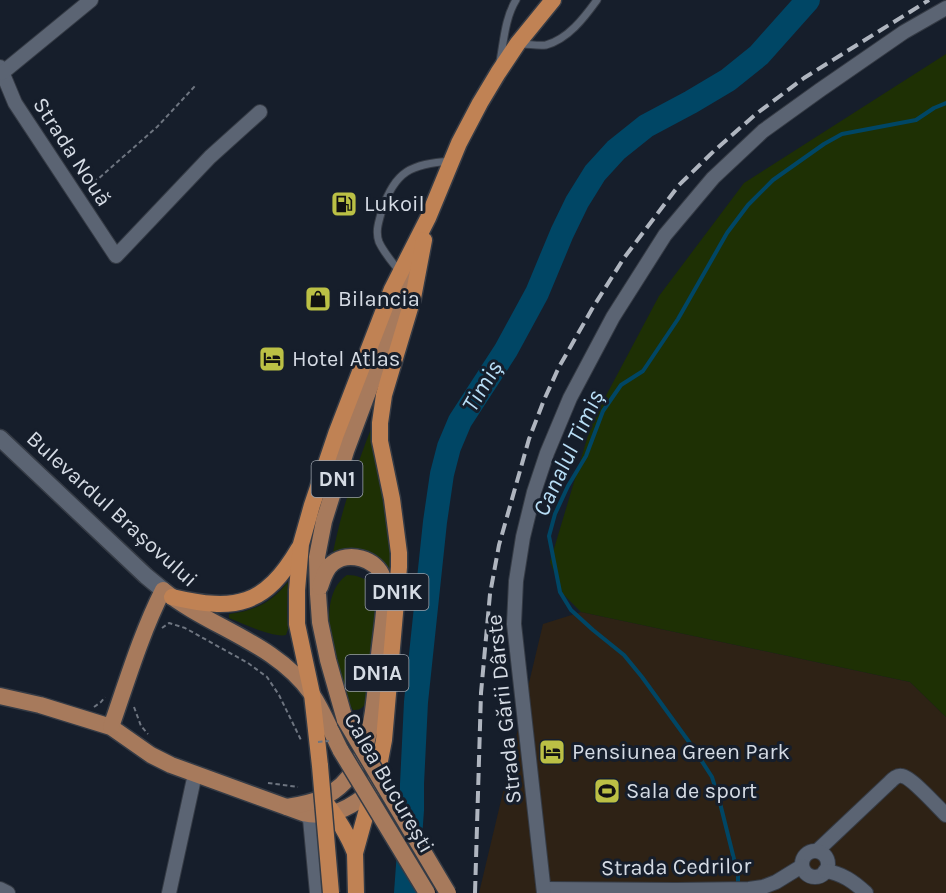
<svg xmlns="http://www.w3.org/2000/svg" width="946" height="893" viewBox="0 0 946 893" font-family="Karla,sans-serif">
<rect width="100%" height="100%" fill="#161e2b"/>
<path fill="#2e2215" d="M581,612l329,70 36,35v176h-467l64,-269z"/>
<g fill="#1e3004">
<path d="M946,54v663l-36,-35 -329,-70 -18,-18 -13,-32 42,-140 67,-126 85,-113z"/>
<path d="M374,421c1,20 2,40 5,60 6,30 17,60 11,91l-7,-7 -52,-2c9,-50 25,-96 43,-142z"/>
<path d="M347,575c9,0 21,3 26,12 2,3 2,10 3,15l-11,102c-3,5 -6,6 -12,6 -6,-10 -8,-20 -12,-31 -9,-28 -24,-83 6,-104z"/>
<path d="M288,582l-1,28 1,19 -2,6c-13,3 -44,-12 -57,-17v-4c26,-3 43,-12 59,-32z"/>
</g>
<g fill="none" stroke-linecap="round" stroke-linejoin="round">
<path stroke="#004665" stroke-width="4" d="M738,887v-12l-18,-72 -8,-26 -20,-31 -50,-69 -18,-22 -31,-25 -22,-20 -11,-18 -11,-56 6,-22 13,-28 18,-30 17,-45 18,-26 22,-14 35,-52 49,-86 21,-28 25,-25 51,-36 18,-10 74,-14 18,-12 12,-5"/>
<path stroke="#004665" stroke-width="24" d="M406,893l6,-83v-26l4,-82 19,-180 7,-48 7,-27 11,-26 46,-71 31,-57 25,-60 15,-31 18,-29 21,-23 30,-24 45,-24 37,-22 31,-25 49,-55"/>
<defs>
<g id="service">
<path d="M521,44c8,0 17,2 25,1 22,-6 38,-27 51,-45"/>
<path d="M500,61c4,-21 5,-43 16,-61"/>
<path d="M400,272c-7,-9 -16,-19 -21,-30 -4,-11 0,-21 3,-32 13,-39 29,-46 69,-49"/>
</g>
<g id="minor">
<path d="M0,67l15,36 101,153 94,-99 50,-45"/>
<path d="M2,73l89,-73"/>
<path d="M303,813l7,6 7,74"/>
<path d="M817,851l73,-69c3,-3 7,-7 12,-6 9,1 36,31 44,39"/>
<circle cx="815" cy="864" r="13"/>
<path d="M825,871c17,2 29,11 41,22"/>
<path d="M0,889l8,4"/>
<path d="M544,889l132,1 73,-1 14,-2 13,-5 26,-16"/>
<path d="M169,893l26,-119"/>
<path d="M544,893l-30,-269 2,-43 7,-44 11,-45 13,-39 23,-55 43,-81 52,-82 48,-57 50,-47 57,-41 84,-58 42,-24"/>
</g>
<path id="secondary" d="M0,438l146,138 17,14"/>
<g id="primary">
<path d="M0,696l40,9 71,22 40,28 20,10 132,48c27,7 50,-6 70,-24"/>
<path d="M345,720l-17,-60 -8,-38 -2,-28 -1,-37 7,-36 22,-70 31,-83 39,-115"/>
<path d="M111,727c16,-46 30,-93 52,-137 47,38 111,52 148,103 12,17 20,39 30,58"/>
<path d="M287,807c12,-2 24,-4 35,-9 53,-24 51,-94 57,-143 2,-21 9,-58 4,-77 -6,-20 -35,-27 -50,-15 -8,6 -10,16 -13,24"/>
</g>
<g id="trunk">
<path d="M172,597c64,15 93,9 127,-49"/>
<path d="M320,766l-8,-72 -15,-70v-34l4,-46 11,-39 24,-71 56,-145 36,-71 31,-75 21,-40 18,-30 20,-30 35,-43"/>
<path d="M322,798c14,18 25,34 33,55"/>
<path d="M356,893l-1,-40 24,-87 5,-26 15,-173v-14l-7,-54 -12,-58v-18l4,-28 29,-97 11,-58"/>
</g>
</defs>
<use href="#service" stroke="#353b45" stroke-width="9"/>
<use href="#minor" stroke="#353b45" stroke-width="16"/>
<use href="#secondary" stroke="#353b45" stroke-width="19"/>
<use href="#primary" stroke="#353b45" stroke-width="19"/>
<use href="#trunk" stroke="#353b45" stroke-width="19"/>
<g stroke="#6e7580" stroke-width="2" stroke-dasharray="4.5 3" stroke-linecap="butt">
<path d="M86,184l12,-5 59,-52 38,-41"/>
<path d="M162,628l7,-5 16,5 63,35 19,14 12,18 22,45"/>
<path d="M94,707l7,-5 4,-5"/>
<path d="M134,707l7,19 7,8"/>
<path d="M268,783l30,4"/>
</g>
<use href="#service" stroke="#5b6473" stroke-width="7"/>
<use href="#minor" stroke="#5b6473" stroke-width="14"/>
<use href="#secondary" stroke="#5b6473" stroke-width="16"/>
<use href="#primary" stroke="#a77a5c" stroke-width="16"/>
<use href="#trunk" stroke="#c08254" stroke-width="16"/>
<path stroke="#afb5bf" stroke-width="4" stroke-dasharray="12 6" stroke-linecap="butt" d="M475,893l6,-200 9,-99 9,-49 30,-106 15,-39 15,-33 33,-58 32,-51 55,-73 36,-35 41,-36 48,-36 125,-78"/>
<defs>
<g id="primary-bridge">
<path d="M345,720l103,173"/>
<path d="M341,751l86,142"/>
</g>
<path id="trunk-bridge" d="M320,766l11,127"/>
</defs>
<use href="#primary-bridge" stroke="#353b45" stroke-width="19" stroke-linecap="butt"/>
<use href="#trunk-bridge" stroke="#353b45" stroke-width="19" stroke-linecap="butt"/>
<path stroke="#6e7580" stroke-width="2" stroke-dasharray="4.5 3" stroke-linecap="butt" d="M318,742l11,-1"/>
<use href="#primary-bridge" stroke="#a77a5c" stroke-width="16"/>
<use href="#trunk-bridge" stroke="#c08254" stroke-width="16"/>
</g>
<defs>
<symbol id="fuel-square" viewBox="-11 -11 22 22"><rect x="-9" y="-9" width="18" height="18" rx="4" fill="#bbc045" stroke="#161e2b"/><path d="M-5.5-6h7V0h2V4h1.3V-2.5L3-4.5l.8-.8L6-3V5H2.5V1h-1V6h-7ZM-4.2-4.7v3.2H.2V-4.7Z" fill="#111"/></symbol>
<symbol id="shop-square" viewBox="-11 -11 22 22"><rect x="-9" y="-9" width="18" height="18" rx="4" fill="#bbc045" stroke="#161e2b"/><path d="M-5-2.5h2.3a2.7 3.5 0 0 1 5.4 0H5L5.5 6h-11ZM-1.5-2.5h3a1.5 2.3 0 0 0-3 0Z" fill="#111"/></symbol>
<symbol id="hotel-square" viewBox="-11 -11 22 22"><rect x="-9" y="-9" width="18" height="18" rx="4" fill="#bbc045" stroke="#161e2b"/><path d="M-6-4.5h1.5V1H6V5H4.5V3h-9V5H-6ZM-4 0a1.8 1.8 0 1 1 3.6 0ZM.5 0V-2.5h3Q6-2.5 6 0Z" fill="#111"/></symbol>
<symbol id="stadium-square" viewBox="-11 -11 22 22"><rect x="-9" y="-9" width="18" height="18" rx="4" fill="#bbc045" stroke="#161e2b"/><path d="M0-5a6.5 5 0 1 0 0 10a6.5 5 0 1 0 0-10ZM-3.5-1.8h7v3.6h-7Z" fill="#111"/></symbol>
</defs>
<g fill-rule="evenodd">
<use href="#fuel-square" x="329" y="189" width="30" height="30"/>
<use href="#shop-square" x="303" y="284" width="30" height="30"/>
<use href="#hotel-square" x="257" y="344" width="30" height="30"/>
<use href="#hotel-square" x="537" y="737" width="30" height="30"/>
<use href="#stadium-square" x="592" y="776" width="30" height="30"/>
</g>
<g text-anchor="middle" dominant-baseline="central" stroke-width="6" stroke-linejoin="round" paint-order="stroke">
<g fill="#161e2b" stroke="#9ca2ac" stroke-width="1.5">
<rect x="311.5" y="461" width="51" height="36" rx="4.5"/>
<rect x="365.5" y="574" width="63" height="36" rx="4.5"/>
<rect x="345.5" y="655" width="63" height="36" rx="4.5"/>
</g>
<g font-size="21" font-weight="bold" fill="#d5dbe4">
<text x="337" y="479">DN1</text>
<text x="397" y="592">DN1K</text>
<text x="377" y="673">DN1A</text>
</g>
<g font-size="22" fill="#d5dbe4" stroke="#161e2b">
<text transform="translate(72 152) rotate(57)">Strada Nouă</text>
<text transform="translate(112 509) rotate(42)">Bulevardul Brașovului</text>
<text transform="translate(504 709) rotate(-96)">Strada Gării Dârste</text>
<text transform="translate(389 783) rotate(60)">Calea București</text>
<text transform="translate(676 867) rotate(-1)">Strada Cedrilor</text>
</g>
<g font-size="22" fill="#d5dbe4" stroke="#161e2b" text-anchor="start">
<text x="364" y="204">Lukoil</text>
<text x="338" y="299">Bilancia</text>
<text x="292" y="359">Hotel Atlas</text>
<text x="572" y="752">Pensiunea Green Park</text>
<text x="626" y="791">Sala de sport</text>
</g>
<g font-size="24" font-style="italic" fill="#b8def6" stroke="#161e2b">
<text transform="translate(482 386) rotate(-59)">Timiș</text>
<text transform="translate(568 453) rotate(-65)">Canalul Timiș</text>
</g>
</g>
</svg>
